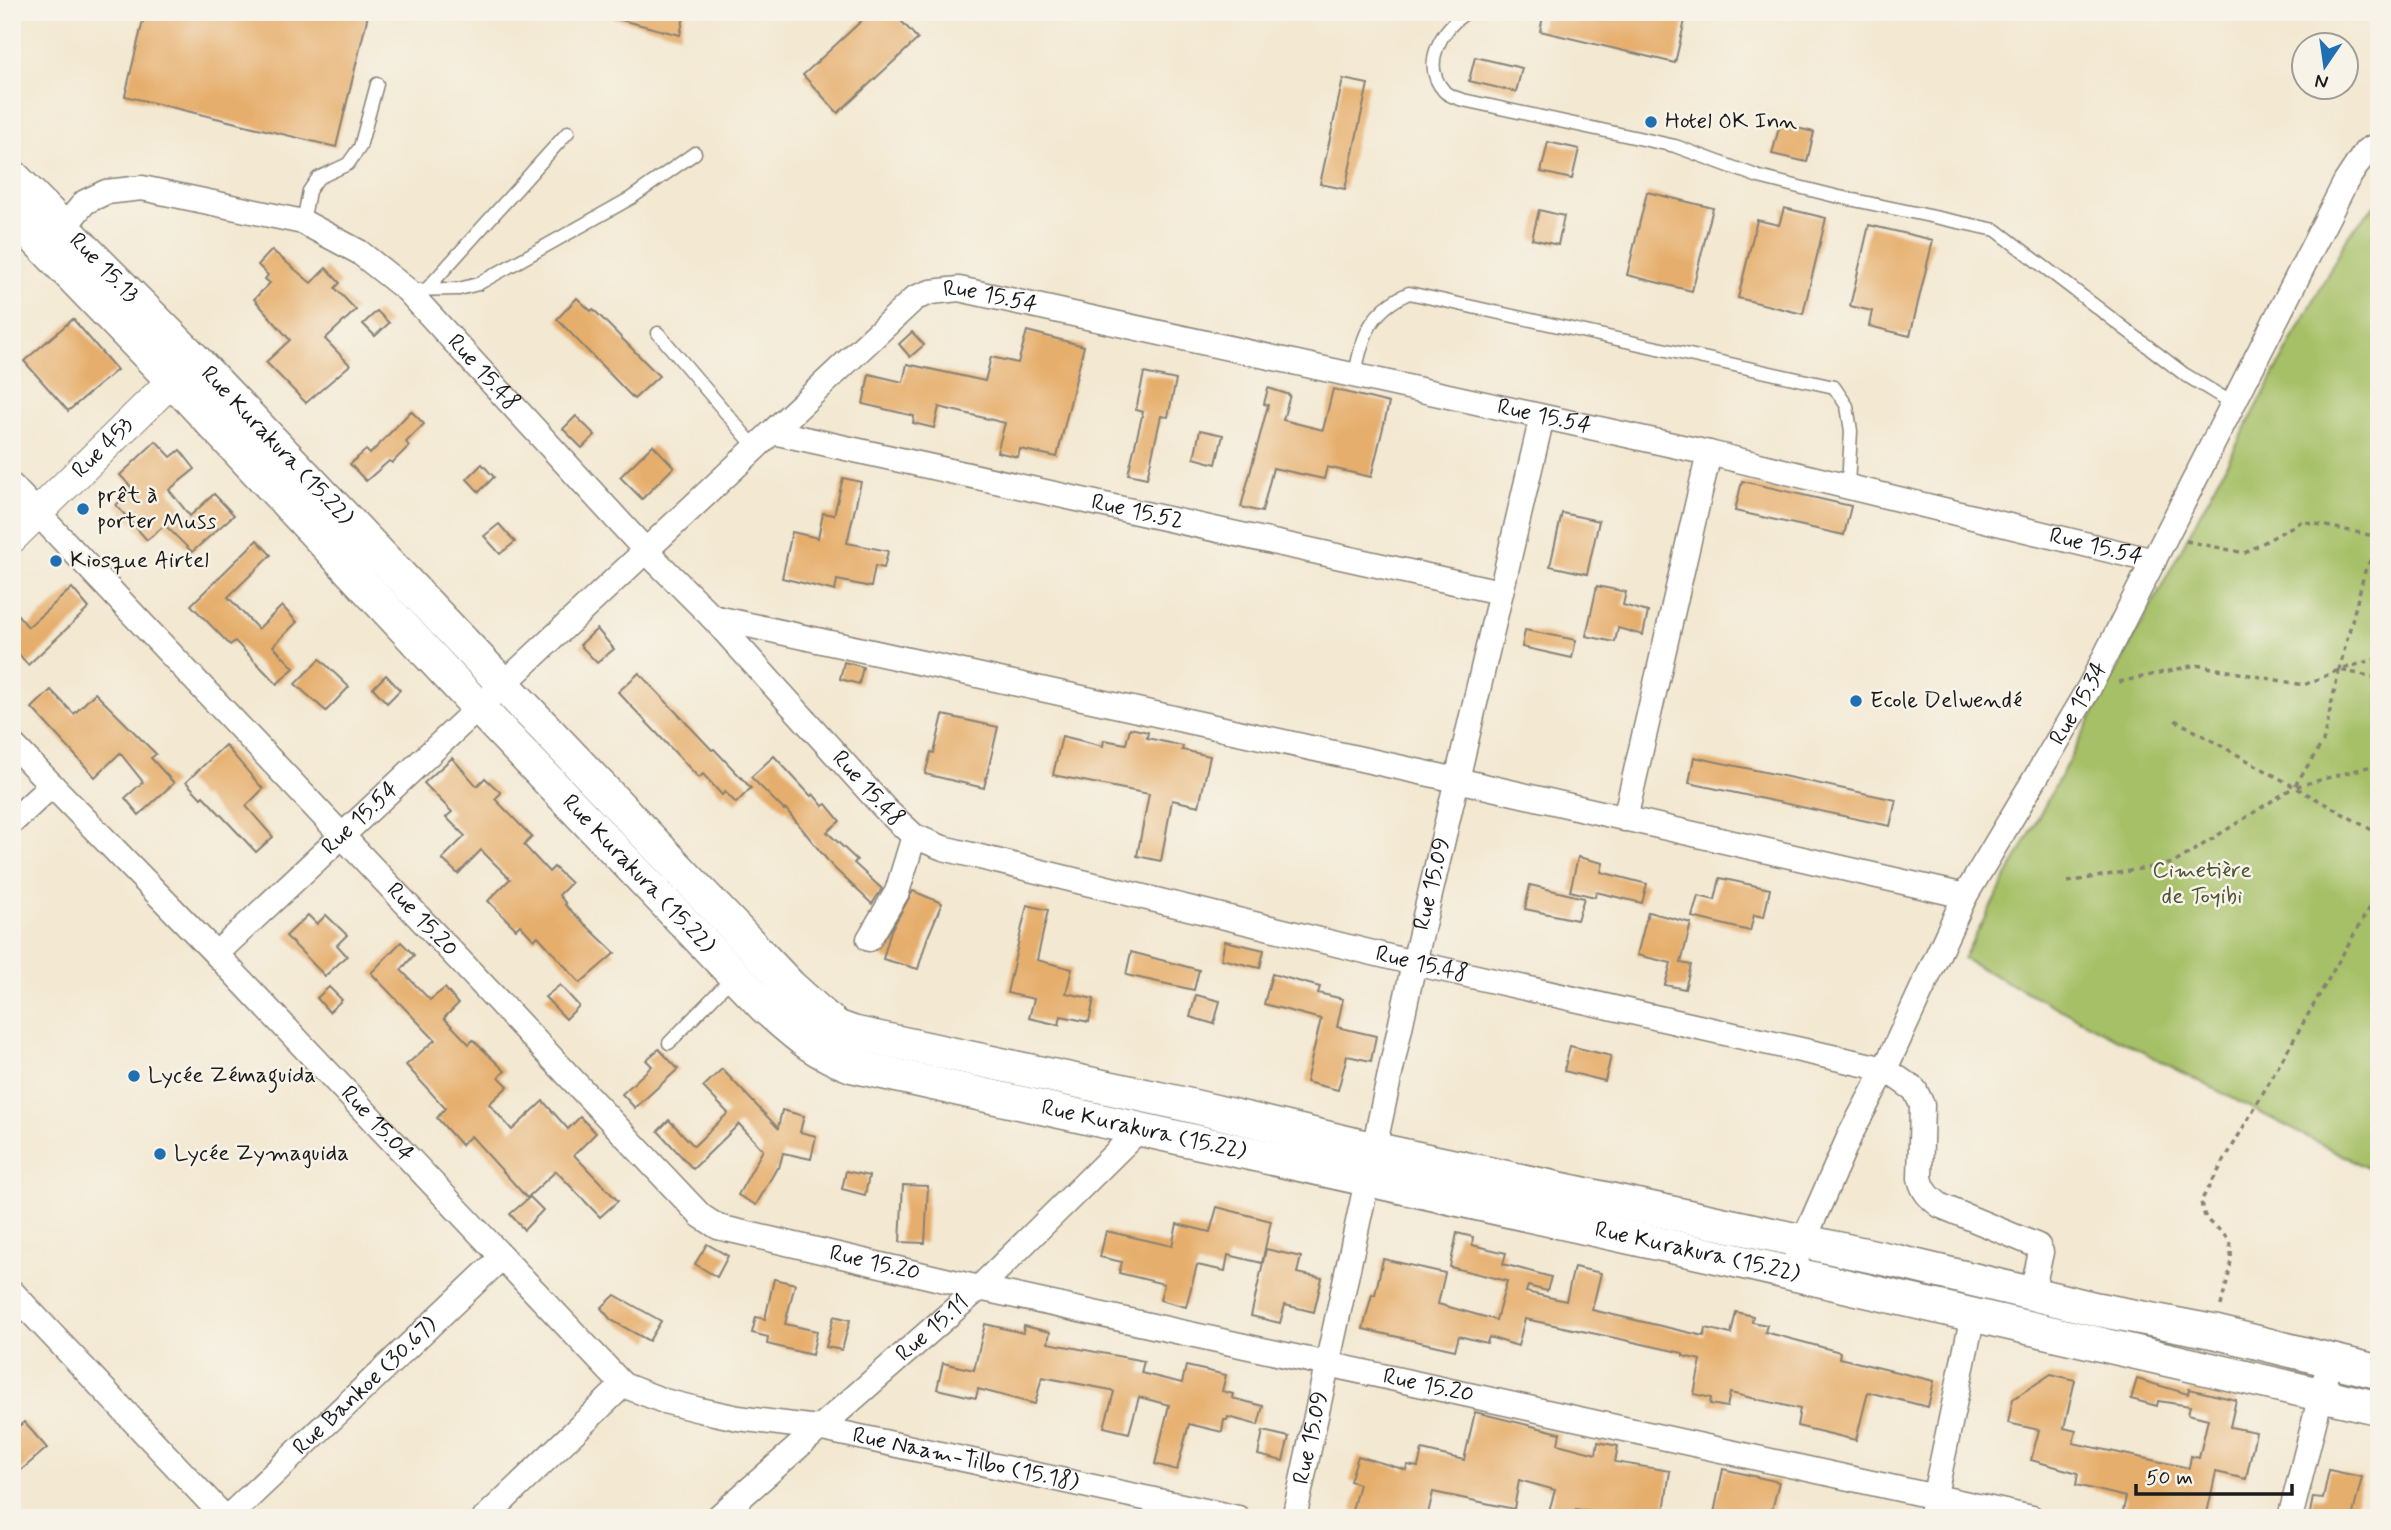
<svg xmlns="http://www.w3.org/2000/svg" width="2391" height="1530" viewBox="0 0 2391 1530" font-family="Mynerve,sans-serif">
<rect width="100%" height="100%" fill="#f7f3e8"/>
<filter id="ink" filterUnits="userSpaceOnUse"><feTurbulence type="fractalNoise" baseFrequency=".0143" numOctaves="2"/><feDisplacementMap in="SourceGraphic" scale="14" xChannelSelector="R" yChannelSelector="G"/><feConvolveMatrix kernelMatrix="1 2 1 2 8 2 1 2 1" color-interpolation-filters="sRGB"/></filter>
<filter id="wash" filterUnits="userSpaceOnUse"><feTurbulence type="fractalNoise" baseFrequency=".00686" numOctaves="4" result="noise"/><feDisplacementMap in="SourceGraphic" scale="28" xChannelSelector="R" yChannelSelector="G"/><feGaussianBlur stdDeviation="1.57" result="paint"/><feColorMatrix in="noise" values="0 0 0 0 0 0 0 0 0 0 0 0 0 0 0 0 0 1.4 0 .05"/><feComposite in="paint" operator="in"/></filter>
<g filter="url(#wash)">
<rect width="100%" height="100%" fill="#f3e8d1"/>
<path fill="#a5c066" stroke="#606e41" stroke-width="2" d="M2379,200v974l-416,-215 386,-725z"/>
<g id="blocks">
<g fill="#e6ae6c">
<path d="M145,12h211l12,3 -32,132 -211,-51z"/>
<path d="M614,12h71l-5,23 -67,-17z"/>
<path d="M871,12h22l25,27 -80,74 -35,-38z"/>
<path d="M1544,12h143l-12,51 -135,-32z"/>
<path d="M1475,57l47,11 -6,24 -47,-11z"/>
<path d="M1343,79l25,5 -23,105 -25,-5z"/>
<path d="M1780,124l34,8 -7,30 -35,-8z"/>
<path d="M1548,142l31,7 -7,30 -31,-7z"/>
<path d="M1647,192l66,16 -21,83 -65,-16z"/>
<path d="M1784,208l42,10 -23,96 -65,-16 19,-78 22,5z"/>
<path d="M1539,210l25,6 -6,29 -26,-6z"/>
<path d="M1869,225l64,15 -23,96 -41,-10 3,-15 -22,-5z"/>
<path d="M272,250l39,33 15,-15 14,15 -5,5 21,22 -31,29 25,26 -44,38 -40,-41 24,-22 -36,-41 16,-16 -5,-4 3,-4 -10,-10z"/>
<path d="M577,298l14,13 2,-2 66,67 -25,23 -77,-80z"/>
<path d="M377,311l12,12 -14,13 -12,-12z"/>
<path d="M73,319l44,51 -49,41 -44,-50z"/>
<path d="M1027,331l57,15 -27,111 -37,-8 -2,8 -21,-5 8,-29 -66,-16 -5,21 -21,-5 1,-7 -51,-12 6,-30 34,8 4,-18 78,17 6,-24 27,6z"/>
<path d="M912,332l12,13 -14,12 -11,-13z"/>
<path d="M1144,373l32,7 -8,37 -7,-1 -14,62 -19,-4 15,-62 -7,-2z"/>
<path d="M1268,388l22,7 -7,25 40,10 10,-41 56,14 -18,74 -44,-10 -3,12 -51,-11 -11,44 -21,-5 27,-102 -4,-1z"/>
<path d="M411,411l13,13 -18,18 3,4 -17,17 -3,-2 -23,20 -16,-17 16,-14 4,4z"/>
<path d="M576,416l19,19 -13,13 -19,-19z"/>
<path d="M1200,430l23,5 -7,29 -22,-6z"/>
<path d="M156,441l15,16 9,-7 15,19 -26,21 21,26 24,-22 20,21 -42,37 -27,-27 -18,15 -31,-35 17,-16 -13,-14z"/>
<path d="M653,445l21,22 -32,32 -22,-22z"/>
<path d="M482,464l12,13 -15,15 -12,-13z"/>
<path d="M843,478l18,4 -14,61 41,8 -4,17 -9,-2 -4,21 -34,-7 -2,11 -53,-13 10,-46 26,6 5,-25 11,2z"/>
<path d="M1742,481l109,25 -7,29 -109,-24z"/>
<path d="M1562,513l37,8 -12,53 -37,-8z"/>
<path d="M499,524l16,18 -15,12 -16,-18z"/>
<path d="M257,540l14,15 -43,42 30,32 24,-23 15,16 -24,24 21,22 -17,16 -42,-43 -5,4 -39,-40z"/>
<path d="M1597,586l29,6 -3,13 25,7 -5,23 -25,-7 -3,14 -29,-6z"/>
<path d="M72,588l17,20 -61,57 -16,-19v-38l16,19z"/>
<path d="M597,629l17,20 -17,14 -17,-18z"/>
<path d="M1525,630l51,10 -4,18 -50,-11z"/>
<path d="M320,659l29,28 -23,24 -31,-27z"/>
<path d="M844,662l19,5 -4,17 -19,-5z"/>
<path d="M639,673l73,77 2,-1 37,39 -15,15 -11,-11 -3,3 -19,-21 -4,4 -81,-86z"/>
<path d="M386,675l14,15 -13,13 -14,-15z"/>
<path d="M51,690l23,24 21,-21 61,61 -5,4 23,25 -35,32 -14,-17 18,-16 -23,-29 -25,24 -63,-69z"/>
<path d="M943,715l55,12 -14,61 -59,-14 6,-22 3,1z"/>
<path d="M1130,728l18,4 -1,6 36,8 -1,4 28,6 -11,50 -27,-6 -11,61 -24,-5 12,-62 -96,-19 9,-39 41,10 1,-6 22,4z"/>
<path d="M225,745l38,44 -17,17 27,31 -17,15 -53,-56 -2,2 -15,-16z"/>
<path d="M774,756l37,40 2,-2 10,12 3,-2 14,17 -13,11 30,28 -3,3 28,26 -10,15 -40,-38 -46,-57 -2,1 -33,-33z"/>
<path d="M1694,757l202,43 -6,26 -201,-43z"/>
<path d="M452,758l25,28 8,-8 16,15 -6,6 37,38 -8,8 25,27 5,-5 17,16 -12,12 7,9 -1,1 50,48 -35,30 -42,-47 -4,4 -14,-15 -4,4 -28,-28 22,-22 -29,-29 -23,24 -16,-15 23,-23 -19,-19 6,-5 -28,-29z"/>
<path d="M1578,857l25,6 -2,9 46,12 -5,19 -46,-11 -1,5 -25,-6z"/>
<path d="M1720,878l50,11 -6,28 -10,-2 -4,16 -58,-14 6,-21 17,4z"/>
<path d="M1530,885l54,13 -7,22 -52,-11z"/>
<path d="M913,891l29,12 -15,36 -9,30 -35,-10 8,-29z"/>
<path d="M1027,905l21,5 -11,50 35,9 -6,24 28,6 -5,23 -28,-6 -2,9 -30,-7 5,-19 -27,-6z"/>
<path d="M1648,912l43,11 -10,40 10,2 -6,24 -20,-4 6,-22 -34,-8z"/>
<path d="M308,915l9,9 9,-9 21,20 -10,10 10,11 -22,20 -39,-40z"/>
<path d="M1225,941l39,9 -4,18 -39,-9z"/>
<path d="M401,942l13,13 -13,15 29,30 15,-12 13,16 -14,14 25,26 4,-4 32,31 -6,6 9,9 -19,18 23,26 31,-29 25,28 12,-12 16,16 -22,22 44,46 -18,16 -44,-46 -29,27 -56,-62 -10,9 -24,-27 8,-10 -39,-43 29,-25 -64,-67z"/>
<path d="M1131,952l68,18 -5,20 -68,-15z"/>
<path d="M1272,974l48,13 -2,6 25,6 -6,28 39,9 -5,25 -24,-5 -9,34 -32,-8 15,-63 -57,-15z"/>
<path d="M560,985l19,21 -13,13 -21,-22z"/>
<path d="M329,987l13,13 -13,12 -12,-14z"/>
<path d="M1196,995l24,6 -6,23 -24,-7z"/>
<path d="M1570,1046l41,10 -6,25 -41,-10z"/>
<path d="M659,1049l19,20 -43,39 -13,-14 30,-28 -6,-6z"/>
<path d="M722,1069l56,59 4,-18 22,6 -4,16 16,4 -5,23 -28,-6 -4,15h-2l-21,37 -18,-10 25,-45 -24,-26 -46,45 -35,-38 11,-11 25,26 34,-33 -25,-26z"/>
<path d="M846,1171l23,5 -4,19 -23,-6z"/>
<path d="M903,1185l25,1 -3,57 -25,-1z"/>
<path d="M530,1197l13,13 -19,20 -14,-16z"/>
<path d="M1217,1207l54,14 -9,42 -34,-8 -3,16 -28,-6 -11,42 -26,-7 4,-16 -45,-11 3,-11 -22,-5 6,-26 66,15 5,-22 33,8z"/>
<path d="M1457,1233l16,4 -1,8 34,8 -3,11 48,13 -4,14 -19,-5 -2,6 40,9 8,-34 27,6 -9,37 112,26 2,-8 25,6 5,-22 17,4 -1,6 15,3 -2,7 75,20 -1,6 95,23 -6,26 -60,-15 -12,48 -59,-14 3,-17 -70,-16 -3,14 -17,-3 1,-6 -17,-4 7,-34 -18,-4v-3l-63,-14 -95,-20 -7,27 -29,-9 -2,6 -28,-7 -4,14 -92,-21 9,-35 3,1 8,-36 62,14 -7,31 58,16 11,-39 -57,-14z"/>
<path d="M707,1244l21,12 -11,21 -22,-13z"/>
<path d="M1266,1249l35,8 -4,16 25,5 -8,34 -29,-7 -5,18 -29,-7z"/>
<path d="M774,1279l21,5 -10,40 32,7 -5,24 -45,-11 1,-7 -16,-4 4,-16 9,2z"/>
<path d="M615,1295l46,26 -12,20 -38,-21 -10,-12z"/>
<path d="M834,1316l16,4 -8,30 -16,-3z"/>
<path d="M985,1324l38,9 1,-7 26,6 -2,11 96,18 -3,12 41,10 4,-17 40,9 -4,16 11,3 -1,4 31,8 -5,19 -30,-8 -1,3h-3l-2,12 -33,-8 -12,46 -22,-6 14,-59 -30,-8 -10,36 -25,-6 10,-35 -3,-2 -69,-13 -7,27 -57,-15 -2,9 -39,-9 6,-26 31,7z"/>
<path d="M2051,1374l24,6 -11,48 12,3 -3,12 116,25 2,-12 8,2 9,-39 -20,-5 2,-8 -32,-5 -1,5 -26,-7 6,-20 51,15 1,-5 47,11 -6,27 26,5 -10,47 -30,-7 -10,46h-74l-10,-2 4,-19 -50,-12 2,-12 -47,-13 8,-30 -31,-7 5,-24z"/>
<path d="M1475,1412l85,21 -2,11 38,10 2,-12 20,4 -3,16 55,9 -7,47h-43l-44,-9 -2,9h-27l8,-28 -36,-10 -5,29 -81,-17 -6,26h-30l-13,-3 -2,3 -30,-8 7,-26 -9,-3 8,-25 48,14 1,-5 11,2 4,-17 42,10z"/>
<path d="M24,1422l23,26 -35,30v-46z"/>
<path d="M1263,1431l26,6 -6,24 -25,-6z"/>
<path d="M1723,1469l56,13 -9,36h-57z"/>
<path d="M2329,1470l33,7 -10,41h-43l4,-21 10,1z"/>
</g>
</g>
</g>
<g filter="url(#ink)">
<use href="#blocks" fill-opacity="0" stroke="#888276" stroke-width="2"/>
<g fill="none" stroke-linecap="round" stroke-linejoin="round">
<defs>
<g id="service">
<path d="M1467,12c-25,16 -47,52 -23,79 4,5 13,7 19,9l212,46 84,31 76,19 161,34 188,144 50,30"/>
<path d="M303,222l6,-31 9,-13 30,-14 12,-17 17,-63"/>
<path d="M407,290l52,-1 19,-5 153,-86 64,-45"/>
<path d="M426,290l142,-158"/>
<path d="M658,333l97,114"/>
<path d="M1355,375c7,-40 16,-65 54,-82l425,94 13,19 4,25 -3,55"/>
<path d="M669,1043l66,-68"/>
</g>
<g id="minor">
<path id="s1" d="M63,228l22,-26 21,-10 36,-4 161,34 56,30 48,38 239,261 66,66 175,194 27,25 29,12 471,115 471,106 30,21 7,15 -2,73c3,14 10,20 21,28l97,40 3,6 -9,41"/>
<path id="s2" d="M773,432l727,160"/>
<path id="s3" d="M12,486l689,730 17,11 261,61 1053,230"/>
<path d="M712,617l745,163 508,116"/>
<path id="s4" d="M12,744l204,210 407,431 41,16 36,9 38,8 80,10 420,90"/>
<path d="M1625,819l84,-366"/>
<path d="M12,822l40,-37"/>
<path d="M869,939l28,-47 17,-56"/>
<path id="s5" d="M216,954l699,-656 16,-6 28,-3 750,164 445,108"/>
<path id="s6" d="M1797,1256l53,-121 35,-66 80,-173 124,-208 256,-505 21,-32 13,-7"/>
<path d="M12,1292l213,226"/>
<path id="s7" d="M227,1518l275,-261"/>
<path d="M485,1518l138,-133"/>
<path id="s8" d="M717,1518l262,-230 161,-159"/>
<path id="s9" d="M1294,1518l120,-555 128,-546"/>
<path d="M1930,1518l43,-203"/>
<path d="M2290,1518l35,-139"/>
</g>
<g id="tertiary">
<path id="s10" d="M12,538l177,-174"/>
</g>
<g id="secondary">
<path id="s11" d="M12,176l182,183 596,627 33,30 14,11 17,6 321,69 199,47 521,112 201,48 119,23 164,40"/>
<path id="s12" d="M12,214l160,166 306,327 288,301c32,28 47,43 87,58l884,195 642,147"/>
</g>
</defs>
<use href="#service" stroke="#888276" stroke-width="15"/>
<use href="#minor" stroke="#888276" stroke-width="27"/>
<use href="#tertiary" stroke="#888276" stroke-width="32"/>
<use href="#secondary" stroke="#888276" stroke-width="36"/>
<g stroke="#888276" stroke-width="3.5" stroke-dasharray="5 5" stroke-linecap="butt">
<path d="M2186,541l59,12 57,-32 77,16"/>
<path d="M2379,542l-14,29 -26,99 40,-12"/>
<path d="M2339,670l-16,72 -29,45 85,-23"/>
<path d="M2119,682l77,-17 108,20 35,-15 40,8"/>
<path d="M2175,720l204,114"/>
<path d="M2068,882l106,-19 120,-76"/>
<path d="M2221,1306c3,-16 16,-51 7,-66 -11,-19 -23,-10 -27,-39l178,-310"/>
</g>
<use href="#service" stroke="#fff" stroke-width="12"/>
<use href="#minor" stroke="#fff" stroke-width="24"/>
<use href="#tertiary" stroke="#fff" stroke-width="30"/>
<use href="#secondary" stroke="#fff" stroke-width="33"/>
</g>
</g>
<g fill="#1f6fb2" stroke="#f7f3e8" stroke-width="2.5">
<circle cx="1651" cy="122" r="7"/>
<circle cx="83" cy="509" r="7"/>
<circle cx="56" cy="561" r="7"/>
<circle cx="1856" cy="701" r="7"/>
<circle cx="134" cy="1076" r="7"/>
<circle cx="160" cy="1154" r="7"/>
</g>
<g text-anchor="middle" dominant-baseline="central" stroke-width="5" stroke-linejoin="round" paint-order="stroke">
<g font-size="23" fill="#1c1c1c" stroke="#f7f3e8" text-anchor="start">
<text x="1665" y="122">Hotel OK Inn</text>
<text x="97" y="496">prêt à<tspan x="97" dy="26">porter Muss</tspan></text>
<text x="70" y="561">Kiosque Airtel</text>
<text x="1870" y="701">Ecole Delwendé</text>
<text x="148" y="1076">Lycée Zémaguida</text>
<text x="174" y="1154">Lycée Zymaguida</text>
</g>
<g font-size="23" fill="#1c1c1c" stroke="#f7f3e8">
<text stroke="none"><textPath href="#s11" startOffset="130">Rue 15.13</textPath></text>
<text stroke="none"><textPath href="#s5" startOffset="1036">Rue 15.54</textPath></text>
<text stroke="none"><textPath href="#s1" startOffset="495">Rue 15.48</textPath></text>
<text stroke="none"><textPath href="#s5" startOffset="1603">Rue 15.54</textPath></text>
<text stroke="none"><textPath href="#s11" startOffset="378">Rue Kurakura (15.22)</textPath></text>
<text stroke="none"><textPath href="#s10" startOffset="128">Rue 453</textPath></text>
<text stroke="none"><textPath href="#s2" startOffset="373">Rue 15.52</textPath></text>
<text stroke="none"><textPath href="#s5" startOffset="2170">Rue 15.54</textPath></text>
<text stroke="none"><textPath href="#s6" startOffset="621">Rue 15.34</textPath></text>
<text stroke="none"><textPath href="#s1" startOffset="1062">Rue 15.48</textPath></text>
<text stroke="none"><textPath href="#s5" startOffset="198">Rue 15.54</textPath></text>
<text stroke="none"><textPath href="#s12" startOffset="910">Rue Kurakura (15.22)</textPath></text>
<text stroke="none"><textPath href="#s9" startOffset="649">Rue 15.09</textPath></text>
<text stroke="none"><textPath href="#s3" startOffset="597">Rue 15.20</textPath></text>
<text stroke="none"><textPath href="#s1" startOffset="1652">Rue 15.48</textPath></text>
<text stroke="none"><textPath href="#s4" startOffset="527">Rue 15.04</textPath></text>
<text stroke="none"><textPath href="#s12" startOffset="1498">Rue Kurakura (15.22)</textPath></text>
<text stroke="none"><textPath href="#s12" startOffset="2065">Rue Kurakura (15.22)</textPath></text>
<text stroke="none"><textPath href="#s3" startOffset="1185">Rue 15.20</textPath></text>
<text stroke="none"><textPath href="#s8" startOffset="287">Rue 15.11</textPath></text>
<text stroke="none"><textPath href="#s7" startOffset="191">Rue Bankoe (30.67)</textPath></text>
<text stroke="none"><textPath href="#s3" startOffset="1752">Rue 15.20</textPath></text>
<text stroke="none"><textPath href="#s9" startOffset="82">Rue 15.09</textPath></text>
<text stroke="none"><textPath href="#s4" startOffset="1237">Rue Naam-Tilbo (15.18)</textPath></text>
</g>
<g font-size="23" fill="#4c5536" stroke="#f7f3e8">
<text x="2202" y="871">Cimetière<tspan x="2202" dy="26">de Toyibi</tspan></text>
</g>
</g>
<rect width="2391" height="1530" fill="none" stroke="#f7f3e8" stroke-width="42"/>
<g transform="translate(2325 66) rotate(193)"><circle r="33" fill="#f7f3e8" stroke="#9f9d96" stroke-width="2"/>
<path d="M0-5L12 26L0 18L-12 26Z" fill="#1f6fb2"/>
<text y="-10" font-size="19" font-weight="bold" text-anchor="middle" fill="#1c1c1c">N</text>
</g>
<path d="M2136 1484v10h156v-10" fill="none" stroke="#1c1c1c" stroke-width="3.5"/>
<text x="2146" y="1484" font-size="21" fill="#1c1c1c" stroke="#f7f3e8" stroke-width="5" paint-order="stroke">50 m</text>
</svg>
